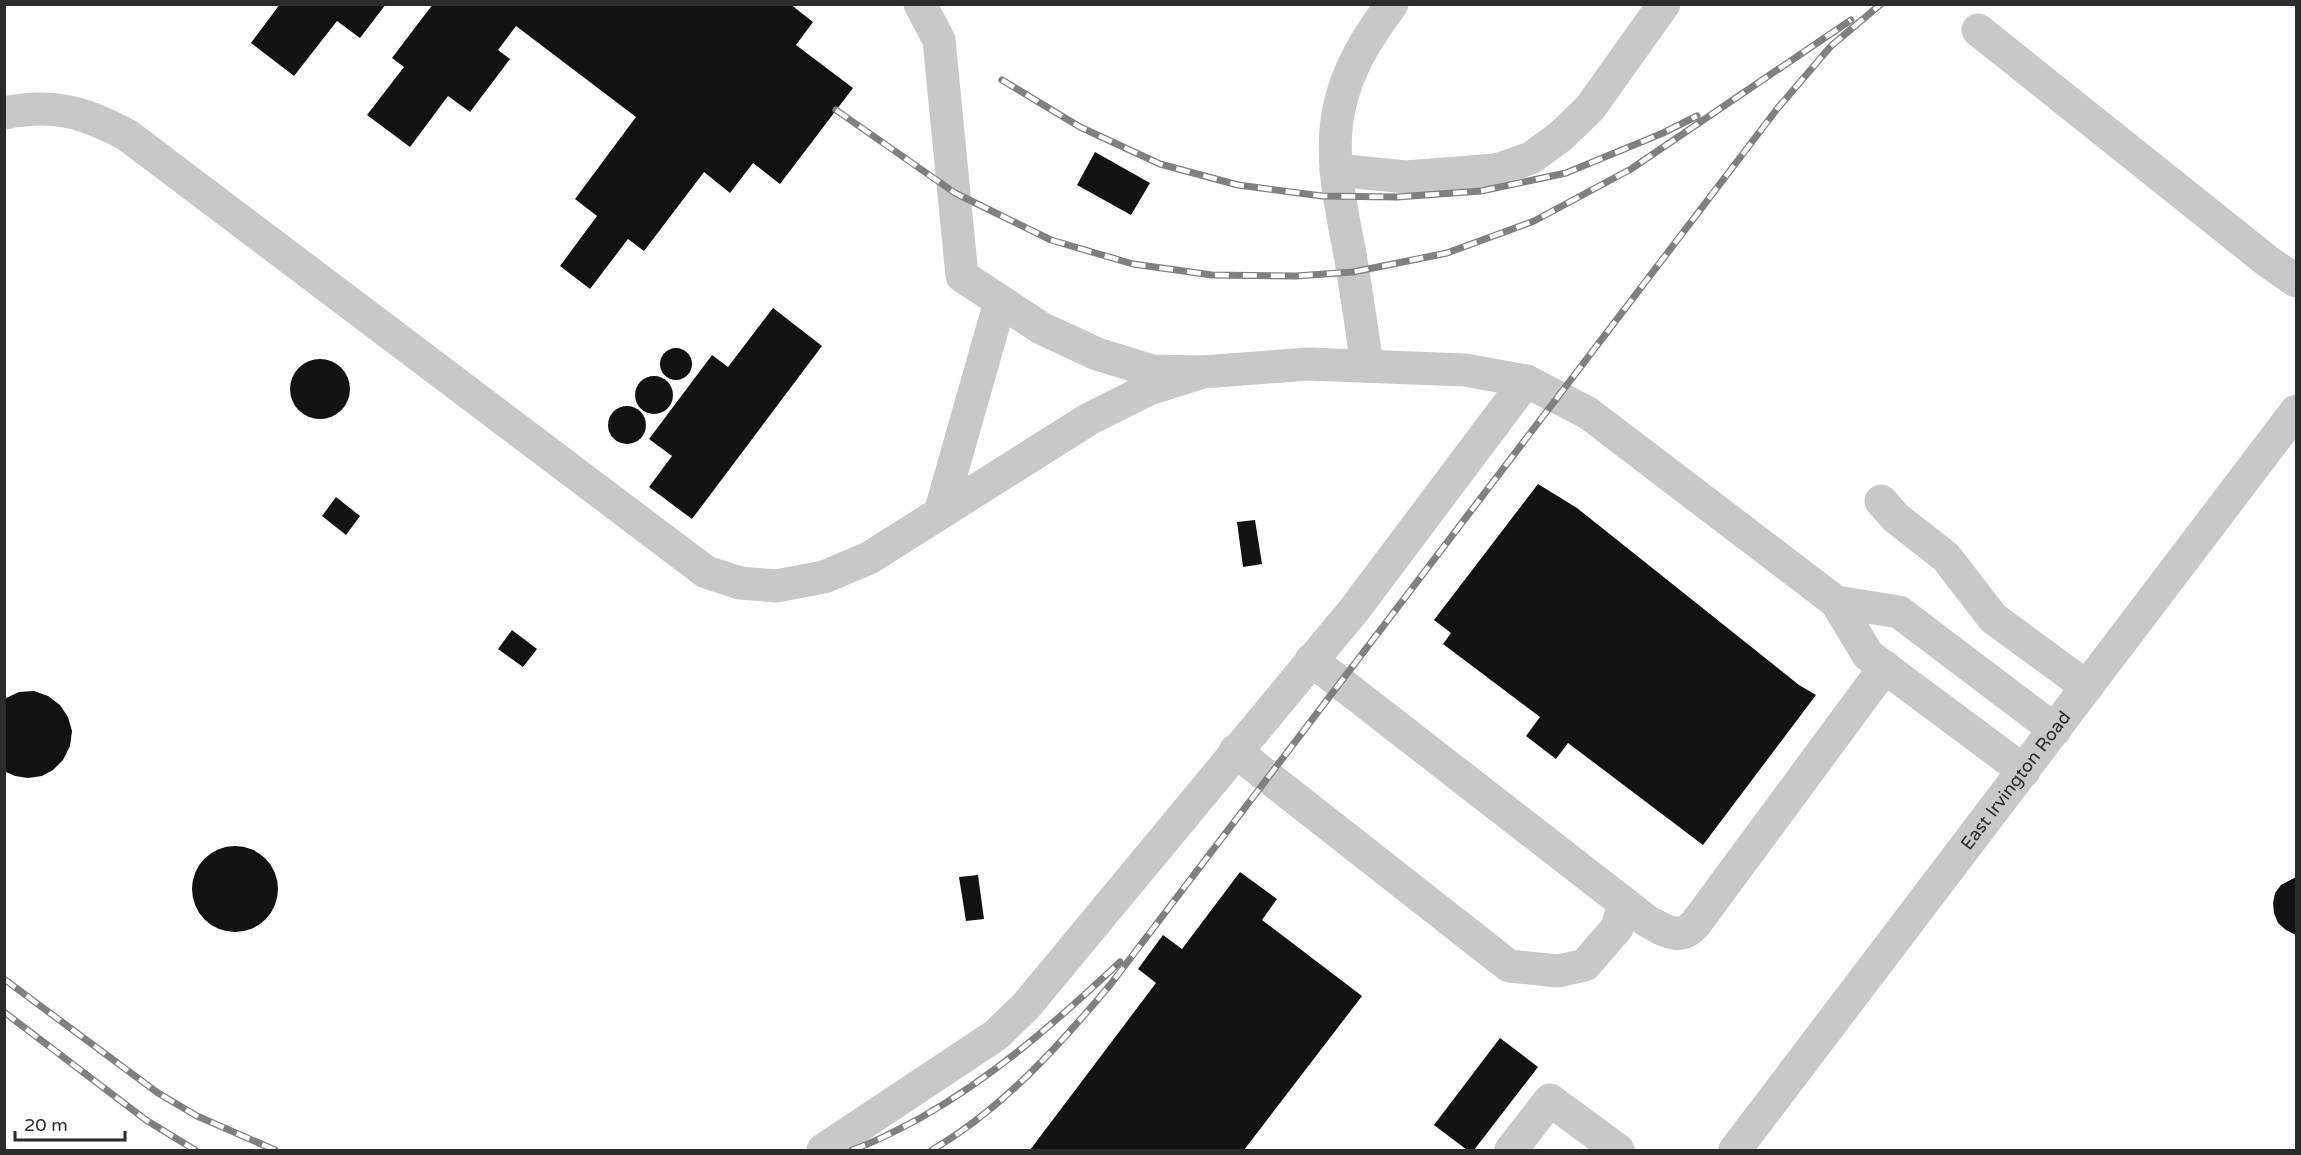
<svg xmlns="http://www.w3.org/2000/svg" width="2301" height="1155" viewBox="0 0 2301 1155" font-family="'Varela Round',sans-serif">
<rect width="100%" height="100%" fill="#fff"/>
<g fill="#121212">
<path d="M280,4h106l-26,34 -23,-17 -43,55 -43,-33z"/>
<path d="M433,4h357l23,18 -17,23 57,43 -73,96 -27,-21 -23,30 -26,-21 -60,79 -16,-12 -38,50 -30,-23 37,-50 -22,-17 61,-82 -120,-91 -18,24 12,9 -40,53 -22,-16 -38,51 -43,-32 37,-48 -12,-9z"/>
<path d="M1095,152l55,31 -19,32 -54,-30z"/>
<path d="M773,308l49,38 -130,173 -43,-32 23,-31 -23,-17 63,-84 16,12z"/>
<circle cx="676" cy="364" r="16"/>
<circle cx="320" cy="389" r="30"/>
<circle cx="654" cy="395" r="19"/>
<circle cx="627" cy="425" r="19"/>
<path d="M1538,484l39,24 222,177 17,10 -113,150 -135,-102 -12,16 -30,-23 14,-19 -97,-73 8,-11 -17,-13z"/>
<path d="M336,497l24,19 -14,19 -24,-19z"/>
<path d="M1255,520l7,44 -19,3 -6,-45z"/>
<path d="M512,630l25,19 -14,18 -25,-18z"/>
<path d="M34,691l14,5 12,9 8,12 4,14 -2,15 -7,14 -10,10 -11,6 -14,2 -13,-2 -11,-5v-72l15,-7z"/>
<circle cx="235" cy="889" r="43"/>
<path d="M1240,872l37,27 -15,21 100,76 -118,154h-214l126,-167 -18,-14 25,-34 19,14z"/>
<path d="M978,875l6,44 -18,2 -7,-44z"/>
<path d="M2296,877v58l-10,-5 -8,-7 -4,-10 -1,-10 2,-10 6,-8z"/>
<path d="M1500,1038l38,29 -64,83h-7l-33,-25z"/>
</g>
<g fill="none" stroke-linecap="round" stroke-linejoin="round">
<g stroke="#c8c8c8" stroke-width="33">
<path d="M920,4l19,36 23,236 79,52 56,26 55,17 51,1 105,-8 157,6 61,11 62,32 248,189"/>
<path d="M1978,30l288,230 30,21"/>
<path d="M4,113c49,-10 80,-1 123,22l579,437 34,11 36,3 48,-9 45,-19 220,-139 60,-30 54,-17"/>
<path d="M1336,170l70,7 90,-7 35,-12 30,-22 29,-28 74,-104"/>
<path d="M1367,366c-5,-37 -11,-75 -17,-112 -9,-47 -21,-97 -11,-145 8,-40 29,-73 53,-105"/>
<path d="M1881,501l15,17 50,39 47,61 94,69"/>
<path d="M940,513l60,-211"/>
<path d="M1311,660l336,261c19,10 33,21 49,2l189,-256"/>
<path d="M1235,751l274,215 49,5 27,-6 32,-37 7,-25"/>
<path d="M2024,771l-156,-116 -32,-53 63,10 156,118"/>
<path d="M823,1150l173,-115 30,-29 328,-396 172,-229"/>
<path d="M1511,1150l39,-50 68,50"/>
<path id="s1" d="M1735,1150l561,-739"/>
</g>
<defs>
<g id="rail">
<path d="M1002,80l78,47 80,37 78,21 84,11 75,1 84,-6 85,-18 97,-40 34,-17"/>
<path d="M836,110l119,83 96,47 82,24 79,11 84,1 57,-4 94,-19 87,-32 97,-52 220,-149"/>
<path d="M4,979l154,114 39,23 78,34"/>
<path d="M4,1012l142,108 49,30"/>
<path d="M852,1150c24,-8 48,-21 70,-33 74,-42 136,-97 198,-155"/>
<path d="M932,1150c70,-41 126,-103 178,-165l667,-876 54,-63 50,-42"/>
</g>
</defs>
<use href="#rail" stroke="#808080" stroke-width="7"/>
<use href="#rail" stroke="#fff" stroke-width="4.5" stroke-dasharray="14" stroke-linecap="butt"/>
</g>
<g text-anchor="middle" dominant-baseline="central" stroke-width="6" stroke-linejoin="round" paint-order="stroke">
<g font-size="18" fill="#2b2b2b" stroke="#fff">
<text stroke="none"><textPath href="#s1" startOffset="464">East Irvington Road</textPath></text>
</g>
</g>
<rect width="2301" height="1155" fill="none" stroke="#2b2b2b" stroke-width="12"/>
<path d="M15 1131v9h110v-9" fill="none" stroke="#2b2b2b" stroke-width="3"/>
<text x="24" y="1131" font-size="18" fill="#2b2b2b" stroke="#ffffff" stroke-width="4.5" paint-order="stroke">20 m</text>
</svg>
